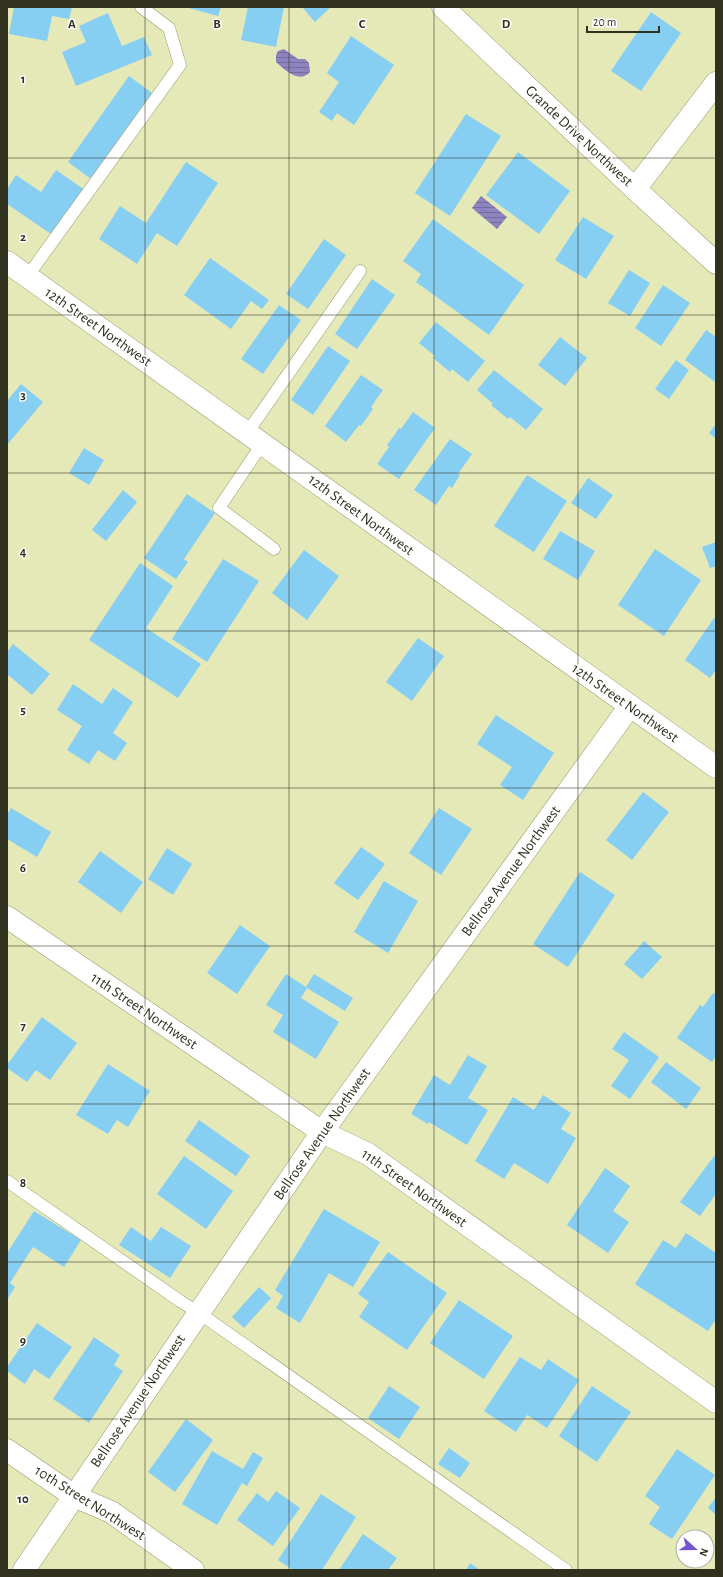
<svg xmlns="http://www.w3.org/2000/svg" width="723" height="1577" viewBox="0 0 723 1577" font-family="'Alegreya Sans',sans-serif">
<defs>
<pattern id="water-rules" width="6" height="5" patternUnits="userSpaceOnUse"><rect width="6" height="5" fill="#8d83be"/><path d="M0 2.5h6" fill="none" stroke="#746c9a"/></pattern>
</defs>
<rect width="100%" height="100%" fill="#e5e9b8"/>
<g fill="url(#water-rules)">
<path d="M284,49l14,10h7l4,4 1,9c-11,12 -25,-2 -34,-10v-7l2,-4z"/>
<path d="M481,196l26,21 -10,12 -25,-21z"/>
</g>
<g fill="#87cef3">
<path d="M14,7h58l-3,12 -17,-3 -5,25 -38,-7z"/>
<path d="M185,7h36l-3,9z"/>
<path d="M248,7h36l-8,40 -35,-7z"/>
<path d="M302,7h29l-16,15z"/>
<path d="M651,12l30,21 -40,58 -30,-20z"/>
<path d="M108,13l14,33 22,-9 8,18 -76,31 -14,-34 24,-10 -7,-16z"/>
<path d="M351,36l43,29 -40,60 -17,-12 -5,8 -13,-9 20,-30 -12,-9z"/>
<path d="M129,76l23,17 -61,86 -23,-17z"/>
<path d="M466,114l35,22 -51,80 -35,-23z"/>
<path d="M518,152l52,39 -31,43 -53,-39z"/>
<path d="M186,162l32,21 -41,63 -20,-13 -20,31 -38,-25 21,-33 26,17z"/>
<path d="M56,170l29,20 -31,46 -47,-32v-15l9,-14 25,17z"/>
<path d="M583,217l31,19 -28,43 -31,-19z"/>
<path d="M433,219l91,66 -35,50 -73,-53 5,-8 -18,-13z"/>
<path d="M324,239l22,16 -38,54 -22,-15z"/>
<path d="M210,258l59,42 -7,9 -11,-8 -20,28 -47,-34z"/>
<path d="M629,270l21,13 -20,33 -22,-13z"/>
<path d="M372,279l23,16 -38,54 -22,-15z"/>
<path d="M663,285l27,18 -29,43 -26,-18z"/>
<path d="M279,305l22,15 -38,54 -22,-15z"/>
<path d="M436,322l49,39 -17,21 -16,-13 -2,3 -17,-14 2,-2 -16,-13z"/>
<path d="M706,330l10,7 -1,45 -30,-22z"/>
<path d="M560,337l27,21 -22,28 -27,-21z"/>
<path d="M328,346l22,15 -37,54 -22,-15z"/>
<path d="M676,360l13,10 -20,29 -14,-10z"/>
<path d="M494,370l49,39 -17,21 -16,-13 -2,2 -17,-14 2,-1 -16,-14z"/>
<path d="M361,375l22,15 -12,17 2,2 -12,17 -2,-1 -13,17 -21,-16z"/>
<path d="M21,384l22,18 -36,43v-44z"/>
<path d="M413,412l22,16 -36,51 -22,-15 12,-17 -2,-2 6,-8 6,-9 2,1z"/>
<path d="M716,424v15l-7,-6z"/>
<path d="M450,439l22,15 -14,20 2,1 -8,13 -3,-2 -13,19 -22,-15z"/>
<path d="M84,448l20,12 -15,25 -20,-12z"/>
<path d="M527,475l40,26 -33,51 -40,-26z"/>
<path d="M588,478l25,17 -17,24 -25,-16z"/>
<path d="M123,490l14,12 -31,39 -14,-11z"/>
<path d="M187,494l28,19 -31,46 4,3 -12,17 -32,-21z"/>
<path d="M560,531l35,20 -17,29 -35,-21z"/>
<path d="M716,542v24l-6,2 -8,-21z"/>
<path d="M655,549l46,31 -37,56 -46,-31z"/>
<path d="M304,550l35,26 -32,44 -35,-27z"/>
<path d="M223,559l36,22 -52,81 -35,-23z"/>
<path d="M140,563l33,23 -27,42 55,36 -23,34 -89,-58z"/>
<path d="M714,618l2,1v51l-6,8 -25,-18z"/>
<path d="M418,638l26,18 -32,45 -26,-19z"/>
<path d="M13,644l37,30 -18,21 -25,-21v-22z"/>
<path d="M73,684l29,20 11,-16 20,14 -20,31 14,10 -12,18 -17,-11 -9,14 -22,-14 15,-24 -25,-16z"/>
<path d="M496,715l58,38 -31,47 -23,-15 12,-18 -35,-23z"/>
<path d="M643,792l26,20 -37,48 -26,-20z"/>
<path d="M11,808l40,24 -14,25 -30,-18v-24z"/>
<path d="M439,808l33,21 -31,46 -32,-22z"/>
<path d="M361,847l24,17 -27,36 -24,-17z"/>
<path d="M167,848l25,16 -19,31 -25,-16z"/>
<path d="M100,851l43,31 -22,31 -43,-31z"/>
<path d="M580,872l35,23 -47,72 -35,-23z"/>
<path d="M384,881l34,20 -30,52 -34,-21z"/>
<path d="M240,925l30,21 -33,48 -30,-21z"/>
<path d="M644,941l18,16 -20,22 -18,-15z"/>
<path d="M286,974l20,13 8,-13 39,24 -8,13 -38,-23 -6,10 38,24 -23,37 -43,-27 10,-17 -17,-10z"/>
<path d="M713,993l3,1v62l-4,6 -35,-24 23,-33 3,2z"/>
<path d="M42,1017l35,26 -27,37 -14,-10 -9,12 -20,-14v-3z"/>
<path d="M624,1032l35,25 -29,42 -19,-13 18,-26 -17,-11z"/>
<path d="M468,1055l19,11 -19,32 20,12 -21,35 -38,-23 -1,2 -17,-10 23,-39 16,10z"/>
<path d="M666,1062l35,26 -15,21 -35,-27z"/>
<path d="M108,1064l42,27 -22,36 -11,-7 -9,14 -32,-19z"/>
<path d="M543,1095l28,18 -10,16 15,9 -28,46 -34,-21 -10,16 -29,-18 38,-64 21,13z"/>
<path d="M199,1120l51,36 -14,20 -51,-35z"/>
<path d="M184,1156l49,35 -27,38 -49,-35z"/>
<path d="M714,1156l2,2v36l-16,22 -20,-14z"/>
<path d="M605,1168l25,18 -17,25 16,11 -21,31 -41,-28z"/>
<path d="M324,1209l56,33 -27,45 -24,-14 -29,50 -24,-15 7,-12 -8,-6z"/>
<path d="M34,1211l47,29 -17,27 -31,-20 -23,36 5,4 -8,13v-47z"/>
<path d="M131,1227l20,14 10,-14 30,19 -21,32 -51,-33z"/>
<path d="M686,1233l30,20v66l-8,12 -73,-47 28,-44 13,8z"/>
<path d="M388,1252l59,41 -40,57 -48,-33 10,-15 -11,-8z"/>
<path d="M259,1287l12,11 -27,30 -12,-11z"/>
<path d="M459,1300l54,36 -29,43 -54,-36z"/>
<path d="M37,1323l35,24 -23,32 -15,-10 -9,15 -18,-13v-4z"/>
<path d="M94,1337l26,18 -6,10 9,6 -34,52 -36,-24z"/>
<path d="M520,1357l21,13 7,-11 31,21 -32,48 -20,-13 -11,17 -32,-21z"/>
<path d="M389,1386l31,21 -21,32 -31,-21z"/>
<path d="M592,1386l39,26 -34,50 -38,-26z"/>
<path d="M186,1419l27,21 -38,52 -27,-20z"/>
<path d="M449,1448l21,15 -10,15 -22,-14z"/>
<path d="M677,1449l38,26 -43,64 -23,-15 11,-17 -15,-11z"/>
<path d="M212,1451l31,18 10,-17 10,6 -16,28 -5,-3 -25,42 -35,-21z"/>
<path d="M276,1491l24,17 -27,38 -36,-26 20,-27 11,9z"/>
<path d="M321,1494l35,23 -34,53h-29l-15,-10z"/>
<path d="M716,1497v18l-8,-7z"/>
<path d="M363,1534l34,24 -9,12h-49z"/>
<path d="M470,1563l10,7h-14z"/>
</g>
<g fill="none" stroke-linecap="round" stroke-linejoin="round">
<defs>
<g id="service">
<path d="M27,277l153,-212 -11,-37 -28,-21"/>
<path d="M247,433l113,-162"/>
<path d="M262,444l-43,64 55,41"/>
<path d="M7,1181l173,120 19,12 367,257"/>
</g>
<g id="minor">
<path d="M443,7l192,182 81,74"/>
<path d="M635,189l81,-106"/>
<path d="M7,917l315,215 46,22 348,248"/>
<path d="M7,1450l67,46 37,16 82,58"/>
<path d="M24,1570l298,-438 308,-426"/>
</g>
<path id="tertiary" d="M7,262l709,505"/>
</defs>
<use href="#service" stroke="#969a6b" stroke-width="13"/>
<use href="#minor" stroke="#969a6b" stroke-width="23"/>
<use href="#tertiary" stroke="#969a6b" stroke-width="23"/>
<use href="#service" stroke="#fff" stroke-width="12"/>
<use href="#minor" stroke="#fff" stroke-width="22"/>
<use href="#tertiary" stroke="#fff" stroke-width="22"/>
</g>
<path fill="none" stroke="#30311e" stroke-width="1" stroke-opacity="0.55" d="M145,7v1563M289,7v1563M434,7v1563M578,7v1563M7,158h709M7,315h709M7,473h709M7,631h709M7,788h709M7,946h709M7,1104h709M7,1262h709M7,1419h709"/>
<g text-anchor="middle" dominant-baseline="central" stroke-width="3" stroke-linejoin="round" paint-order="stroke">
<g font-size="15" fill="#30311e" stroke="#fff">
<text transform="translate(579 136) rotate(43)">Grande Drive Northwest</text>
<text transform="translate(98 327) rotate(35)">12th Street Northwest</text>
<text transform="translate(361 515) rotate(36)">12th Street Northwest</text>
<text transform="translate(625 703) rotate(35)">12th Street Northwest</text>
<text transform="translate(511 871) rotate(-54)">Bellrose Avenue Northwest</text>
<text transform="translate(144 1011) rotate(34)">11th Street Northwest</text>
<text transform="translate(322 1134) rotate(-55)">Bellrose Avenue Northwest</text>
<text transform="translate(414 1188) rotate(35)">11th Street Northwest</text>
<text transform="translate(138 1401) rotate(-56)">Bellrose Avenue Northwest</text>
<text transform="translate(90 1503) rotate(32)">10th Street Northwest</text>
</g>
</g>
<g font-size="13" text-anchor="middle" font-weight="bold" fill="#30311e" stroke="#fff" stroke-width="3" stroke-linejoin="round" paint-order="stroke">
<text x="72" y="28">A</text>
<text x="217" y="28">B</text>
<text x="362" y="28">C</text>
<text x="506" y="28">D</text>
<text x="23" y="83">1</text>
<text x="23" y="241">2</text>
<text x="23" y="399">3</text>
<text x="23" y="556">4</text>
<text x="23" y="714">5</text>
<text x="23" y="872">6</text>
<text x="23" y="1030">7</text>
<text x="23" y="1187">8</text>
<text x="23" y="1345">9</text>
<text x="23" y="1503">10</text>
</g>
<rect width="723" height="1577" fill="none" stroke="#30311e" stroke-width="16"/>
<g transform="translate(695 1549) rotate(111)"><circle r="19" fill="#ffffff" stroke="#acada5"/>
<path d="M0-3L7 15L0 10L-7 15Z" fill="#7453cd"/>
<text y="-6" font-size="11" font-weight="bold" text-anchor="middle" fill="#30311e">N</text>
</g>
<path d="M587 26v6h72v-6" fill="none" stroke="#30311e" stroke-width="2"/>
<text x="593" y="26" font-size="12" fill="#30311e" stroke="#ffffff" stroke-width="3" paint-order="stroke">20 m</text>
</svg>
